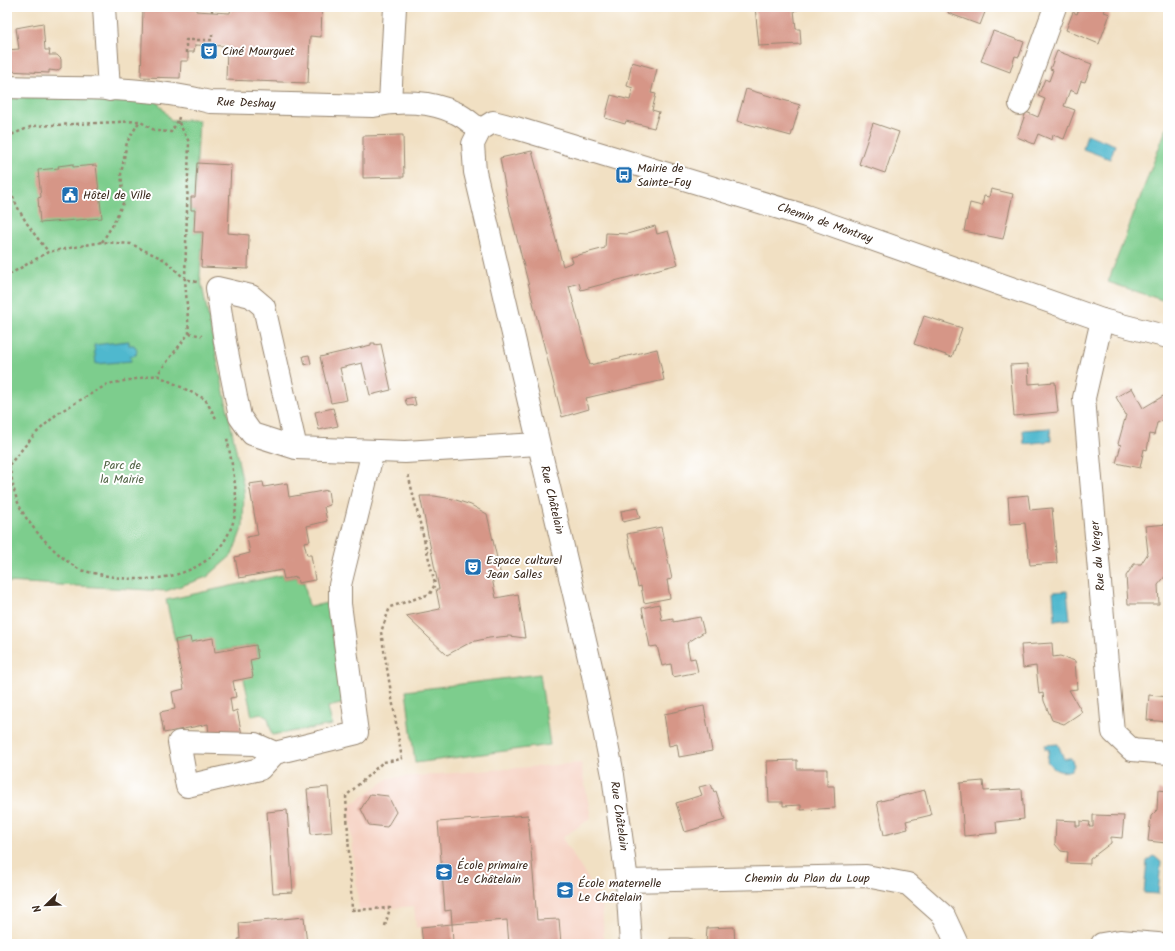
<svg xmlns="http://www.w3.org/2000/svg" width="1175" height="951" viewBox="0 0 1175 951" font-family="Kalam,sans-serif">
<rect width="100%" height="100%" fill="#fff"/>
<filter id="ink" filterUnits="userSpaceOnUse"><feTurbulence type="fractalNoise" baseFrequency=".025" numOctaves="2"/><feDisplacementMap in="SourceGraphic" scale="8" xChannelSelector="R" yChannelSelector="G"/><feConvolveMatrix kernelMatrix="1 2 1 2 8 2 1 2 1" color-interpolation-filters="sRGB"/></filter>
<filter id="wash" filterUnits="userSpaceOnUse"><feTurbulence type="fractalNoise" baseFrequency=".012" numOctaves="4" result="noise"/><feDisplacementMap in="SourceGraphic" scale="16" xChannelSelector="R" yChannelSelector="G"/><feGaussianBlur stdDeviation="0.9" result="paint"/><feColorMatrix in="noise" values="0 0 0 0 0 0 0 0 0 0 0 0 0 0 0 0 0 1.4 0 .05"/><feComposite in="paint" operator="in"/></filter>
<g filter="url(#wash)">
<rect width="100%" height="100%" fill="#f1e0c3"/>
<path fill="#f6d2c3" d="M581,763l10,55 -29,20 40,63 2,43h-181l-2,-17 -5,1 -2,-22 -55,5 -10,-105 40,-28z"/>
<g fill="#7dcd8d" stroke="#5c7c56">
<path d="M7,94l149,6 15,20h28l-4,77h-4v13h4l-1,22h9l-3,44 44,213 -1,37 -11,29 -25,22 -41,14 -159,-9z"/>
<path d="M1168,124v178l-60,-20z"/>
<path d="M282,575l2,4 13,-2 2,6 5,-1 5,25 18,-4 18,100 -17,4 4,18 -60,10 -4,-17 -7,-4 -9,2 -8,-37 6,-19 8,-2 -2,-13 -41,7 -3,-14 -21,4 -1,-5 -15,3 -9,-40z"/>
<path d="M540,674l10,71 -135,18 -9,-72z"/>
</g>
<g fill="#50b8ce" stroke="#467176">
<path d="M1087,134l28,11 -5,14 -27,-10z"/>
<path d="M129,341v4h5l3,5 -1,5 -6,1 1,5 -35,3 -2,-19z"/>
<path d="M1050,428l1,13 -27,3 -1,-14z"/>
<path d="M1067,591l3,28 -15,2 -2,-29z"/>
<path d="M1058,744l6,15 4,-1h3l3,7 -3,5c-10,4 -18,0 -24,-9l2,-12h-4v-4z"/>
<path d="M1154,856l7,6 -3,32 -14,-1 3,-32z"/>
</g>
<g id="blocks">
<g fill="#d69687">
<path d="M143,7h53v4l34,2 1,-6h91l-1,30 -11,-1 -2,47 -82,-3 1,-34 -32,-1 -1,7h-6v9h-7l-1,17 -39,-1z"/>
<path d="M755,7h42l1,3h-4l2,19h4l1,15 -42,2z"/>
<path d="M950,7h37l-7,18 -32,-12z"/>
<path d="M1080,7h26l-2,5 6,2 -11,30 -33,-14 7,-18 4,2z"/>
<path d="M43,23l2,27h5l-1,5h8l4,4v9l-4,3 -8,-1v3l-42,-2v-21l12,-1 -3,-21z"/>
<path d="M993,31l31,11 -5,15 -4,-1 -5,16 -29,-11z"/>
<path d="M1057,51l35,13 -7,18 -4,-1 -4,12 -7,-3 -6,16 11,4 -11,29 -11,-4 -1,5 -14,-6 -4,10 -17,-7 9,-25 12,5 7,-18 -7,-3 7,-17 4,2 4,-11 -3,-1z"/>
<path d="M632,62l25,7 -6,24 5,1 -4,16 7,2 -5,16 -28,-7 -1,3 -20,-6 6,-23 19,5 3,-12 -6,-2z"/>
<path d="M746,89l54,16 -9,31 -54,-15z"/>
<path d="M873,123l26,9 -14,41 -26,-9z"/>
<path d="M403,135l1,42 -41,1v-42z"/>
<path d="M532,151l31,115 10,-4 -2,-5 34,-9 1,-15 21,1 28,-8 2,8 11,-3 10,33 -97,26 -2,-7 -10,3 21,79 67,-16 7,31 -78,18 3,11 -27,8 -54,-214 -8,-45z"/>
<path d="M197,163l34,2 -3,68 21,2 -1,34 -47,-2 2,-35h-9l1,-22h-4v-13h4z"/>
<path d="M73,164v3l23,-2 6,53 -62,5 -2,-25 3,-1 -3,-27 21,-2 -1,-2z"/>
<path d="M991,189l22,5 -10,45 -39,-8 6,-28 12,3 2,-10 5,1z"/>
<path d="M924,316l38,12 -10,29 -38,-13z"/>
<path d="M371,343h4v2l6,-1 10,46 -21,5 -8,-32 -22,5 7,32 -16,3 -11,-46 51,-12z"/>
<path d="M309,355l2,8 -6,2 -2,-9z"/>
<path d="M1028,364l1,20 26,-2 3,30 -44,4 -4,-51z"/>
<path d="M1132,388l11,20 22,-13 3,5v18l-11,5 -3,12 -4,-1 -3,16 -3,-1 -4,19 -24,-5 5,-18 -3,-1 8,-29 -10,-18z"/>
<path d="M414,397l2,8 -9,1 -2,-7z"/>
<path d="M333,408l5,18 -19,4 -4,-18z"/>
<path d="M263,482l1,5 23,-4 2,14 39,-7 2,15 -6,2 3,14 -20,5 3,15 -6,1 3,13h4l4,25 -17,3 -1,-6 -13,2 -2,-9 -43,8 -4,-21 15,-4 -3,-16 11,-2 -9,-51z"/>
<path d="M1028,495l2,15 22,-2 5,55 -27,2 -5,-42 -15,1 -2,-27z"/>
<path d="M420,496h14l19,3 18,6 16,9 14,62 -9,2 4,20 22,-4 7,44 -16,-2 -20,2 -18,4 -24,13 -41,-39 34,-7 -4,-20h3z"/>
<path d="M637,508l3,10 -17,4 -2,-11z"/>
<path d="M1168,524v39l-3,4 2,7 -9,11 1,19h-31l-2,-28 8,-12h7l7,-11 -3,-27z"/>
<path d="M661,527l11,52 -5,1 3,18 -26,5 -3,-17 -3,1 -11,-53z"/>
<path d="M659,604l3,17 11,-2v3l27,-5 4,15 -17,11 3,16 5,-1 3,14 -25,5 -2,-13 -9,2 -5,-20 -7,1 -8,-39z"/>
<path d="M190,637l1,5 22,-4 2,14 41,-7 2,13 -8,2 3,17 -20,4 3,16 -6,1 2,14 5,-2 5,25 -17,3 -1,-6 -15,4 -1,-12 -44,9 -4,-21 15,-3 -3,-17 12,-3 -9,-49z"/>
<path d="M1052,643l1,14 7,-1 15,5 2,28 -8,1 13,22 -18,12 -12,-4 -8,-19 -1,-8 -4,1 -3,-28 -13,2 -2,-23z"/>
<path d="M1149,695l19,2v25l-21,-2z"/>
<path d="M704,706l8,45 -33,6 -2,-13 -8,2 -5,-32z"/>
<path d="M797,760v9h30v17h7l1,22 -34,2v-5l-18,1v-4h-14l-2,-41z"/>
<path d="M983,781l1,10 38,-2 2,30 -28,3 1,11 -33,3 -4,-53z"/>
<path d="M711,784l3,8 2,-1 9,29 -40,12 -9,-29 26,-8 -3,-8z"/>
<path d="M328,787l4,45 -21,2 -4,-45z"/>
<path d="M925,790l6,25 -25,6 2,8 -24,6 -7,-33z"/>
<path d="M1158,790l10,1v50l-2,2 -18,-2 3,-25 6,-6z"/>
<path d="M370,794l18,2 8,16 -9,15 -18,-2 -8,-16z"/>
<path d="M287,810l6,82 -20,1 -6,-81z"/>
<path d="M528,815l9,105 22,-1 2,25h-52l-2,-24 -55,4 -1,-14 -6,1 -7,-89z"/>
<path d="M1093,815l31,1 -2,22 -11,-1v6l-21,16v5l-23,-1 1,-11 -7,-1 -6,-7 1,-24 20,1v5h4v-5l10,1 -1,5h4z"/>
<path d="M304,917l3,27h-68l-1,-5h2l-1,-16z"/>
<path d="M452,924l1,20h-30l-2,-17z"/>
<path d="M734,927l1,17h-29l1,-16z"/>
<path d="M670,938h18l5,1 3,5h-26z"/>
</g>
</g>
</g>
<g filter="url(#ink)">
<use href="#blocks" fill-opacity="0" stroke="#968570" stroke-width="1"/>
<g fill="none" stroke-linecap="round" stroke-linejoin="round">
<defs>
<g id="minor">
<path d="M104,7l5,83"/>
<path d="M7,87c68,2 137,-2 203,15l163,4c27,-6 58,-5 83,7 9,4 16,11 24,17"/>
<path d="M390,103l5,-96"/>
<path d="M1020,104l35,-97"/>
<path d="M480,130l-7,14 2,28 118,503 20,100 14,106 4,63"/>
<path d="M480,130l13,-8 23,6 290,88 296,104 66,17"/>
<path d="M1102,320l-18,78 29,334 19,18 36,3"/>
<path d="M296,448l-32,-141 -13,-11 -34,-8 8,54 15,75 12,17 44,14 109,4 133,-8"/>
<path d="M275,753l-15,16 -73,17 -8,-44 76,2 20,9 82,-20 -17,-129v-19l33,-134"/>
<path d="M627,881l239,-5 42,8 36,32 13,28"/>
<path d="M1102,944l18,-3 38,3"/>
</g>
</defs>
<use href="#minor" stroke="#968570" stroke-width="24"/>
<g stroke="#968570" stroke-width="2.5" stroke-dasharray="3 3" stroke-linecap="butt">
<path d="M212,12v-5"/>
<path d="M186,53v-13h26v-7"/>
<path d="M179,117l-1,4 11,21 -4,137 12,3"/>
<path d="M7,146l6,-12 20,-8 106,-5 17,10 15,1 7,-11"/>
<path d="M7,173c3,29 23,57 41,78"/>
<path d="M102,242l10,-16 12,-25 -3,-27 6,-32 12,-20"/>
<path d="M7,280l3,-6 38,-22 54,-10 29,2 34,16 20,19 4,54 -32,42"/>
<path d="M189,333l13,3"/>
<path d="M7,448c2,16 6,47 14,61 10,20 37,47 56,59 7,4 18,5 26,7 51,11 115,2 131,-56 6,-21 -3,-59 -7,-81"/>
<path d="M9,465l25,-30 24,-22 50,-29 49,-9 48,24 12,21"/>
<path d="M385,926l5,-18 -38,2 -6,-114 37,-34 19,-3 -21,-127 9,-25 40,-13 5,-10 -27,-110"/>
</g>
<use href="#minor" stroke="#fff" stroke-width="22"/>
</g>
</g>
<defs>
<symbol id="theatre-square" viewBox="-11 -11 22 22"><rect x="-9" y="-9" width="18" height="18" rx="4" fill="#1f6fb2" stroke="#fff"/><path d="M-5-5.5Q0-4 5-5.5V0Q5 5 0 6Q-5 5-5 0ZM-3.3-2.5H-1v1.5H-3.3ZM1-2.5H3.3v1.5H1ZM-2.8 1Q0 5.5 2.8 1Z" fill="#fff"/></symbol>
<symbol id="bus-square" viewBox="-11 -11 22 22"><rect x="-9" y="-9" width="18" height="18" rx="4" fill="#1f6fb2" stroke="#fff"/><path d="M-5-6H5V4H4V6H2V4H-2V6H-4V4H-5ZM-3.5-4V0h7V-4ZM-3.5 1.2v1.5H-2V1.2ZM2 1.2v1.5H3.5V1.2Z" fill="#fff"/></symbol>
<symbol id="civic-square" viewBox="-11 -11 22 22"><rect x="-9" y="-9" width="18" height="18" rx="4" fill="#1f6fb2" stroke="#fff"/><path d="M-.6-6.5H3V-4.5H.6V-3L4-1V1h2V6H-6V1h2V-1L-.6-3ZM-1.2 2.5V6h2.4V2.5Z" fill="#fff"/></symbol>
<symbol id="school-square" viewBox="-11 -11 22 22"><rect x="-9" y="-9" width="18" height="18" rx="4" fill="#1f6fb2" stroke="#fff"/><path d="M0-5L7-2L0 1L-7-2ZM-4 1L0 2.5L4 1V4Q0 6-4 4Z" fill="#fff"/></symbol>
</defs>
<g fill-rule="evenodd">
<use href="#theatre-square" x="199" y="41" width="20" height="20"/>
<use href="#bus-square" x="614" y="165" width="20" height="20"/>
<use href="#civic-square" x="60" y="185" width="20" height="20"/>
<use href="#theatre-square" x="463" y="557" width="20" height="20"/>
<use href="#school-square" x="434" y="862" width="20" height="20"/>
<use href="#school-square" x="555" y="880" width="20" height="20"/>
</g>
<g text-anchor="middle" dominant-baseline="central" stroke-width="4" stroke-linejoin="round" paint-order="stroke">
<g font-size="12" fill="#3b2a1e" stroke="#fff" text-anchor="start">
<text x="222" y="51">Ciné Mourguet</text>
<text x="637" y="168">Mairie de<tspan x="637" dy="14">Sainte-Foy</tspan></text>
<text x="83" y="195">Hôtel de Ville</text>
<text x="486" y="560">Espace culturel<tspan x="486" dy="14">Jean Salles</tspan></text>
<text x="457" y="865">École primaire<tspan x="457" dy="14">Le Châtelain</tspan></text>
<text x="578" y="883">École maternelle<tspan x="578" dy="14">Le Châtelain</tspan></text>
</g>
<g font-size="12" fill="#3b2a1e" stroke="#fff">
<text transform="translate(246 103) rotate(2)">Rue Deshay</text>
<text transform="translate(825 223) rotate(19)">Chemin de Montray</text>
<text transform="translate(552 500) rotate(77)">Rue Châtelain</text>
<text transform="translate(1098 556) rotate(-95)">Rue du Verger</text>
<text transform="translate(619 816) rotate(82)">Rue Châtelain</text>
<text x="807" y="878">Chemin du Plan du Loup</text>
</g>
<g font-size="12" fill="#526345" stroke="#fff">
<text x="122" y="465">Parc de<tspan x="122" dy="14">la Mairie</tspan></text>
</g>
</g>
<rect width="1175" height="951" fill="none" stroke="#fff" stroke-width="24"/>
<g transform="translate(46 905) rotate(247)" stroke="#ffffff" stroke-width="3" paint-order="stroke">
<path d="M0-3L7 15L0 10L-7 15Z" fill="#3b2a1e"/>
<text y="-6" font-size="11" font-weight="bold" text-anchor="middle" fill="#3b2a1e">N</text>
</g>
</svg>
